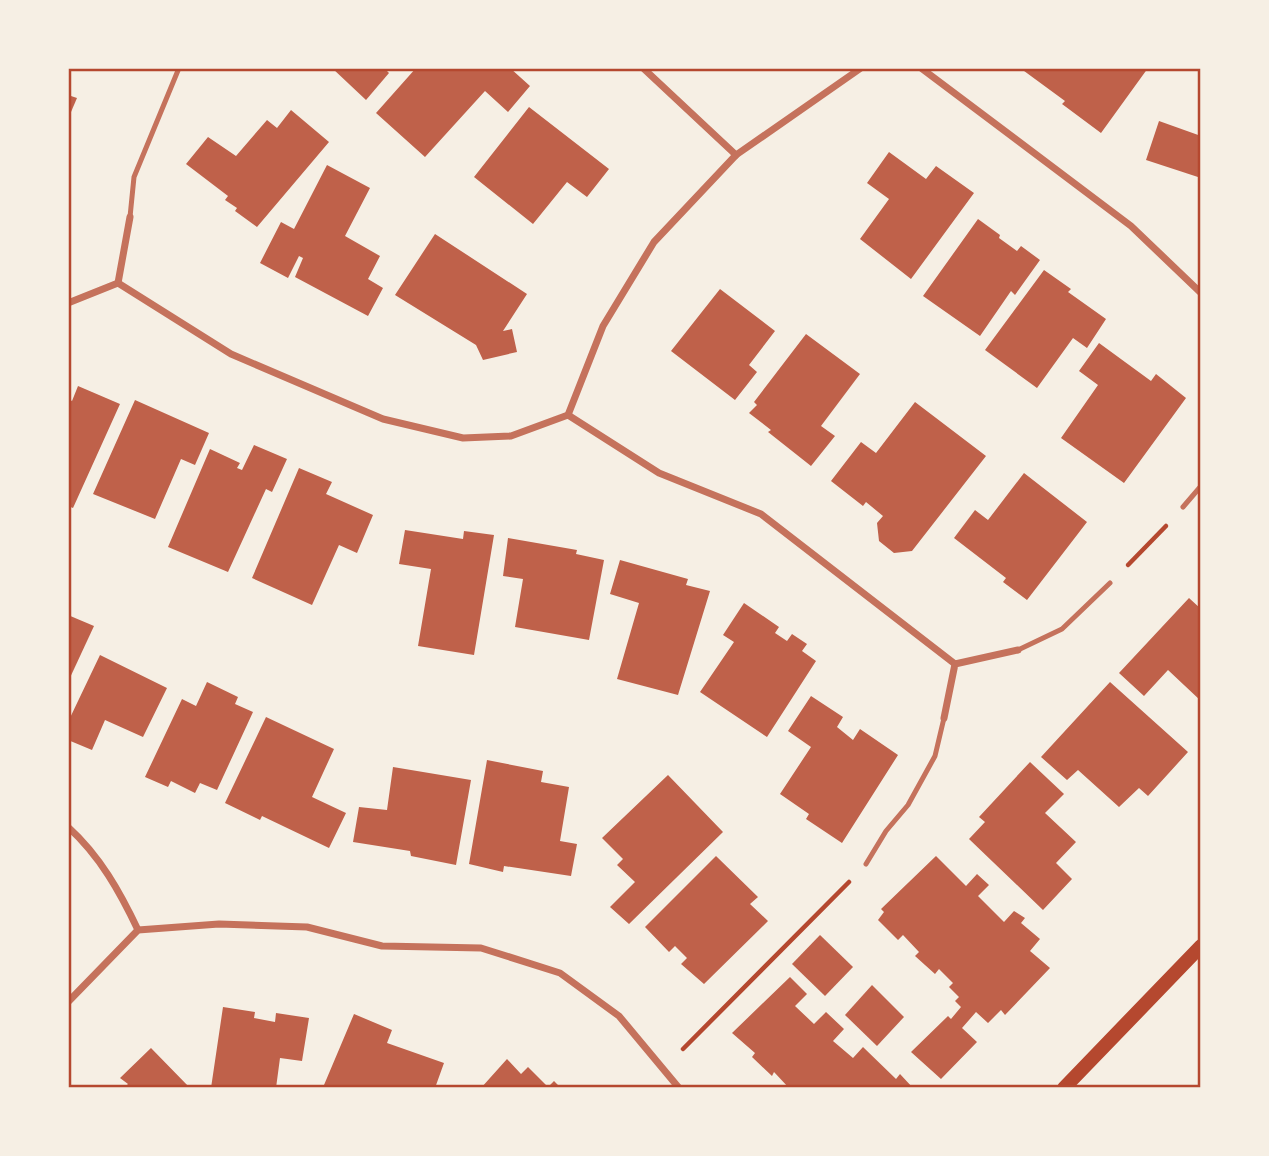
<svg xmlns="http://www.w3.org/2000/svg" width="1269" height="1156" viewBox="0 0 1269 1156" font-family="'Roboto Condensed',sans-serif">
<rect width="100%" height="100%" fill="#f6efe4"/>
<g fill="#bf614a">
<path d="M332,68h52l5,5 -23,27z"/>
<path d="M416,68h94l20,18 -22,26 -23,-21 -60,66 -49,-44z"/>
<path d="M1020,68h128l-47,65 -39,-29 3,-3z"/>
<path d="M68,95l9,3 -9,21z"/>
<path d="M529,107l80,62 -22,28 -20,-15 -34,42 -59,-47z"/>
<path d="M291,110l38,32 -72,85 -22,-16 2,-3 -12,-8 3,-4 -42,-32 22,-27 28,19 31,-36 10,8z"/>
<path d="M1159,121l42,15v42l-55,-18z"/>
<path d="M889,152l37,27 10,-13 38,27 -63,86 -51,-40 29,-40 -22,-16z"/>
<path d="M327,165l43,23 -25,48 35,20 -12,23 15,9 -15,28 -73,-39 8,-19 -4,-2 -11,22 -28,-15 21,-41 13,7z"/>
<path d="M978,219l22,16 -1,3 18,13 4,-5 19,14 -25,35 -4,-4 -31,45 -57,-40z"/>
<path d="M435,234l92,60 -24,37 9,-2 5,23 -34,8 -7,-15 -81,-50z"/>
<path d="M1044,270l27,19 -3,3 38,27 -19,29 -14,-10 -36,50 -52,-38z"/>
<path d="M720,289l55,42 -26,34 8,7 -22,28 -64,-49z"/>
<path d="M806,334l54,40 -39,52 14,10 -24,30 -43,-34 3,-2 -22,-17 8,-8 -3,-3z"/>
<path d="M1099,343l52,38 5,-7 30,24 -62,85 -63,-45 37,-53 -19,-14z"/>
<path d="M78,386l42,18 -47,104 -5,-2v-107l4,2z"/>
<path d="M135,400l74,33 -14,32 -14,-6 -26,60 -62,-25z"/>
<path d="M915,402l71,54 -74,95 -18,2 -15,-12 -2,-18 6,-7 -17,-14 -3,4 -32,-25 30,-39 15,11z"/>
<path d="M254,445l33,14 -15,33 -6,-3 -38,83 -60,-25 42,-98 30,14 -3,5 5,2z"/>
<path d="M299,468l33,14 -6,12 47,21 -16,38 -18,-8 -27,60 -60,-27z"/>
<path d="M1024,473l63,49 -60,78 -24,-18 3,-4 -52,-40 21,-28 13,10z"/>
<path d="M405,530l58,9 1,-8 30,4 -20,120 -56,-9 13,-77 -32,-5z"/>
<path d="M508,538l69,12 -1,4 28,6 -15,80 -74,-13 8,-48 -20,-3z"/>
<path d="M620,560l68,19 -2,6 24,6 -32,104 -61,-16 22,-76 -29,-9z"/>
<path d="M1189,598l12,11v92l-33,-31 -24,26 -25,-23z"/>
<path d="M744,603l35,24 -4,6 12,8 5,-7 15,10 -5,7 14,10 -49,76 -67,-45 34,-50 -11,-7z"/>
<path d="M68,615l26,11 -26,56z"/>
<path d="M100,655l67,33 -24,49 -38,-17 -13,30 -24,-10v-18z"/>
<path d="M207,682l31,15 -3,7 18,8 -36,78 -17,-7 -5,10 -24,-12 -3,6 -23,-10 37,-78 14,7z"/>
<path d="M1110,682l78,70 -40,44 -9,-8 -20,19 -41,-37 -11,10 -26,-23z"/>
<path d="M811,696l32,21 -6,10 16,13 7,-11 38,26 -56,88 -36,-24 3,-5 -29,-20 31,-47 -23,-16z"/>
<path d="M266,717l68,32 -22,48 34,16 -17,35 -67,-32 -2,4 -35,-17z"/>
<path d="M487,760l56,11 -2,11 28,5 -9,54 17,3 -6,32 -67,-10 -1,6 -34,-8z"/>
<path d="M1030,762l34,32 -19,19 31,29 -20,21 16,16 -29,31 -74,-71 16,-17 -6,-5z"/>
<path d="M393,767l78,13 -15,85 -45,-9 -1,-5 -57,-9 6,-35 28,3z"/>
<path d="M668,775l55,57 -94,92 -19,-17 25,-25 -18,-17 6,-6 -21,-21z"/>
<path d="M716,856l42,41 -8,7 18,17 -64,63 -23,-20 6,-6 -12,-12 -6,6 -24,-25z"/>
<path d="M936,856l30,30 11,-12 12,11 -11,11 26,26 10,-11 11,7 -4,5 19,16 -10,12 20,17 -45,47 -4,-5 -13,13 -12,-11 -14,16 15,14 -36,37 -30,-27 37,-36 3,3 10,-12 -6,-6 4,-4 -10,-10 4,-4 -14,-14 -4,5 -20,-18 4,-4 -16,-17 -5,5 -20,-20 6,-8 -3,-3z"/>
<path d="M820,935l33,32 -28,29 -33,-32z"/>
<path d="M790,977l17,17 -12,12 19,18 12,-12 18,17 -11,12 20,17 10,-11 33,32 4,-5 13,14h-124l-15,-16 -2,4 -20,-19 3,-4 -23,-20z"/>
<path d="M872,985l32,32 -27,29 -32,-31z"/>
<path d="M223,1007l32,5 -1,6 21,4 1,-9 33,5 -7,43 -22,-3 -4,30h-65z"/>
<path d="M354,1014l38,16 -5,13 57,20 -9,25h-105l-6,-3z"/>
<path d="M151,1048l39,40h-66l4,-4 -8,-6z"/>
<path d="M507,1059l14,15 7,-7 20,20 6,-6 7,7h-80z"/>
</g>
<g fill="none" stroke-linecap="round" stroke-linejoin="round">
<g stroke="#b5482f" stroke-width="4.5">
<path d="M1128,565l38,-39"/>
<path d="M683,1049l166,-167"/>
</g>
<g stroke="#c5725c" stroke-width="5">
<path d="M130,217l4,-40 45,-109"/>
<path d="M1183,507l18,-21"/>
<path d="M1018,650l44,-21 48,-46"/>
<path d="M866,864l20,-33 22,-26 27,-49 9,-38"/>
</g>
<g stroke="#c5725c" stroke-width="7">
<path d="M643,68l93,87"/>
<path d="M921,68l210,158 70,67"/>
<path d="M118,283l113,71 152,65 80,19 48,-2 57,-21 35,-89 51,-84 82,-87 125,-87"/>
<path d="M68,303l50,-20 12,-66"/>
<path d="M568,415l91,58 102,41 194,150"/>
<path d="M944,718l11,-54 63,-14"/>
<path d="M68,827c32,29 52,65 70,103"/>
<path d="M68,1002l70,-72 81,-6 88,3 75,19 99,2 79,25 59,43 60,72"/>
</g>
<path stroke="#b5482f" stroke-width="14" d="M1064,1088l137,-142"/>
</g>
<rect width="1269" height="1156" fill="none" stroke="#f6efe4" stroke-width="140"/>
<rect x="70" y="70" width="1129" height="1016" fill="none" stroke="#b5482f" stroke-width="2.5"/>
</svg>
